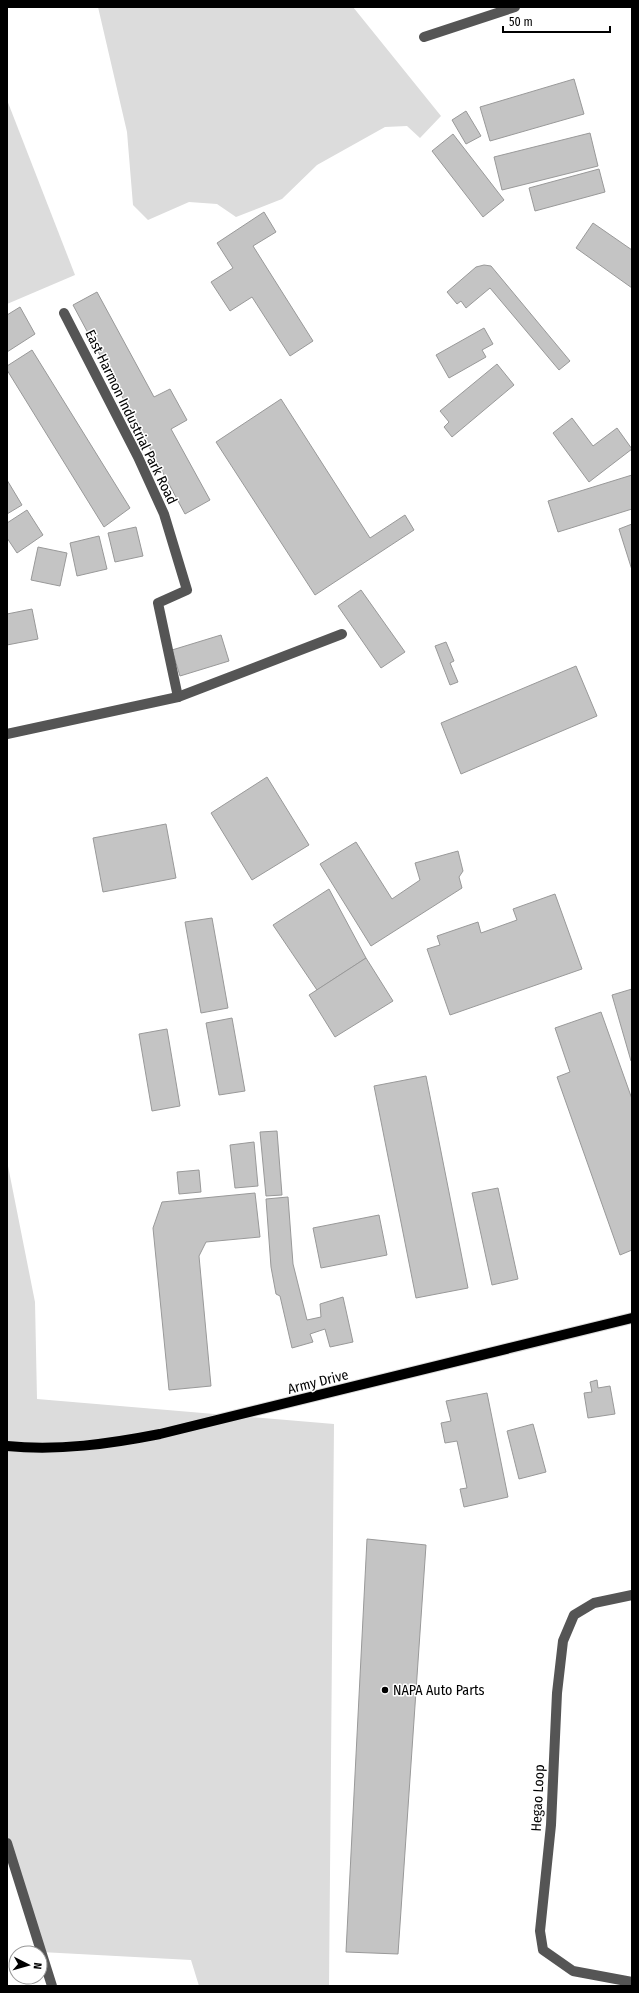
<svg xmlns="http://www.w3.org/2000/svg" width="639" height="1993" viewBox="0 0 639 1993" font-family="'Fira Sans Condensed',sans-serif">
<rect width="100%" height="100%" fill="#fff"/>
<g fill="#dcdcdc">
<path d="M98,7h255l88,109 -21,22 -13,-12 -22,1 -68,38 -35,34 -46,18 -19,-13 -28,-2 -41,18 -15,-15 -6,-73z"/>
<path d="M7,100l68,175 -68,29z"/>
<path d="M7,1161l28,141 2,97 297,25 -5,562h-130l-8,-26 -150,-8 -34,-104z"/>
</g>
<g fill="#c4c4c4" stroke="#999">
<path d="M574,79l10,35 -94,27 -10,-34z"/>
<path d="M466,111l15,25 -15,8 -14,-24z"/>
<path d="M590,133l8,33 -96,24 -8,-33z"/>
<path d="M453,134l51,66 -21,17 -51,-66z"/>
<path d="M599,169l6,23 -70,19 -6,-23z"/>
<path d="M264,212l12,20 -23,14 60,95 -23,15 -38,-59 -22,14 -19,-29 22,-14 -16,-25z"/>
<path d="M593,223l39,27v38l-56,-40z"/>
<path d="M484,265l7,1 79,95 -11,9 -69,-82 -24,20 -5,-7 -4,3 -10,-12 29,-25z"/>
<path d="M97,292l57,105 16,-8 17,31 -16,9 39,71 -25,14 -112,-209z"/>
<path d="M20,307l15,27 -28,18v-37z"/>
<path d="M484,328l9,16 -11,6 4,7 -37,21 -13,-23z"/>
<path d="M32,350l98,158 -26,19 -97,-157v-4z"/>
<path d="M497,364l17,21 -62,52 -8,-10 5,-5 -9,-11z"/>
<path d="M281,399l89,139 35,-23 9,15 -99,65 -99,-153z"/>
<path d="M572,418l21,28 24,-18 15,21 -43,33 -36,-49z"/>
<path d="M632,475v34l-74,23 -10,-31z"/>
<path d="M7,480l15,25 -15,9z"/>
<path d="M27,510l16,25 -26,18 -10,-15v-15z"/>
<path d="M632,524v46l-13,-41z"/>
<path d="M136,527l7,29 -28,6 -7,-29z"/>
<path d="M99,536l8,33 -30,7 -7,-33z"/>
<path d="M38,547l29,6 -7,33 -29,-6z"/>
<path d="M361,590l44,62 -24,16 -43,-62z"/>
<path d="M32,609l6,30 -31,6v-31z"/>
<path d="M221,635l8,26 -49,15 -8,-26z"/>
<path d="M446,642l8,19 -4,2 8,19 -8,3 -15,-39z"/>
<path d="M576,666l21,50 -136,58 -20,-51z"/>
<path d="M267,777l42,68 -57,35 -41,-67z"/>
<path d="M166,824l10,54 -73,14 -10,-54z"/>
<path d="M356,842l36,57 28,-19 -5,-17 43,-12 5,20 -4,6 3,11 -91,58 -51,-82z"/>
<path d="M329,889l37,69 -49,32 -44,-65z"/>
<path d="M555,894l27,75 -132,46 -23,-66 13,-4 -3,-9 41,-14 3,11 36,-13 -4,-11z"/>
<path d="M212,918l16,90 -27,5 -16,-91z"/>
<path d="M366,958l27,43 -58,36 -26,-42z"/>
<path d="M632,989v72h-1l-19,-66z"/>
<path d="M601,1012l31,87v151l-12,5 -63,-178 13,-5 -15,-44z"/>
<path d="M232,1018l13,73 -26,4 -13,-72z"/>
<path d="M167,1029l13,77 -28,5 -13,-77z"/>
<path d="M426,1076l42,212 -52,10 -42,-212z"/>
<path d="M277,1131l5,64 -16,1 -6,-64z"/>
<path d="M254,1142l4,44 -23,2 -5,-43z"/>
<path d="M199,1170l2,22 -22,2 -2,-22z"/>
<path d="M498,1188l20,91 -26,6 -20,-92z"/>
<path d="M255,1193l5,44 -54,5 -7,14 12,130 -42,4 -16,-162 9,-26z"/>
<path d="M288,1197l5,67 14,56 14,-3 -1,-13 23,-7 10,45 -23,5 -5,-18 -15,5 3,8 -21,6 -12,-52 -4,-2 -5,-27 -5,-68z"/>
<path d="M379,1215l8,40 -66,13 -8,-40z"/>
<path d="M597,1380l1,8 12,-2 5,28 -27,4 -4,-25 8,-1 -2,-10z"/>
<path d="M487,1393l21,104 -44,10 -4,-18 7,-1 -10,-47 -12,2 -4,-20 10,-2 -5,-20z"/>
<path d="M533,1424l13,48 -27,7 -12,-48z"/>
<path d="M367,1539l59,6 -28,409 -52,-2z"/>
</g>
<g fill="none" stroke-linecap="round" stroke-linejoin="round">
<defs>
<path id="major" d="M7,1446c52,5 102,-2 153,-12l472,-116"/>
</defs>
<use href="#major" stroke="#dbdbdb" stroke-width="12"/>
<g stroke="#555" stroke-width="10">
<path d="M424,37l91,-30"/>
<path d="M64,313l74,144 26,57 23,76 -29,13 20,94"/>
<path d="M7,734l171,-37 164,-63"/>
<path d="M632,1595l-38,8 -20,12 -11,26 -6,52 -6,132 -11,106 3,19 30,21 59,11"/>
<path d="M7,1843l45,143"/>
</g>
<use href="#major" stroke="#000" stroke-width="10"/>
</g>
<circle fill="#000" stroke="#fff" stroke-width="1.5" cx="385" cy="1690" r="4"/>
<g text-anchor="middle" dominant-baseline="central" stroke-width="3" stroke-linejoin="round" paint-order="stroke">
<g font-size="14" fill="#000" stroke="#fff">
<text transform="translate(131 417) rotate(64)">East Harmon Industrial Park Road</text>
<text transform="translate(318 1382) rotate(-14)">Army Drive</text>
<text transform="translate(538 1798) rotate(-87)">Hegao Loop</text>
</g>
<g font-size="14" fill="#000" stroke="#fff" text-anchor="start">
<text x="393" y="1690">NAPA Auto Parts</text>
</g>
</g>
<rect width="639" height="1993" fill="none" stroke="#000000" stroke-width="16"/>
<g transform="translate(28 1965) rotate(96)"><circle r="19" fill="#ffffff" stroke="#999999"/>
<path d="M0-3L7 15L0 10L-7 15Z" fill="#000000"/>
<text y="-6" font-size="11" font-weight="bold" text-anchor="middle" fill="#000000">N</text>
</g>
<path d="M503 26v6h107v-6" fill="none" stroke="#000000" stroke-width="2"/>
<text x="509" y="26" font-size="12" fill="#000000" stroke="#ffffff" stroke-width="3" paint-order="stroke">50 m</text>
</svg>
